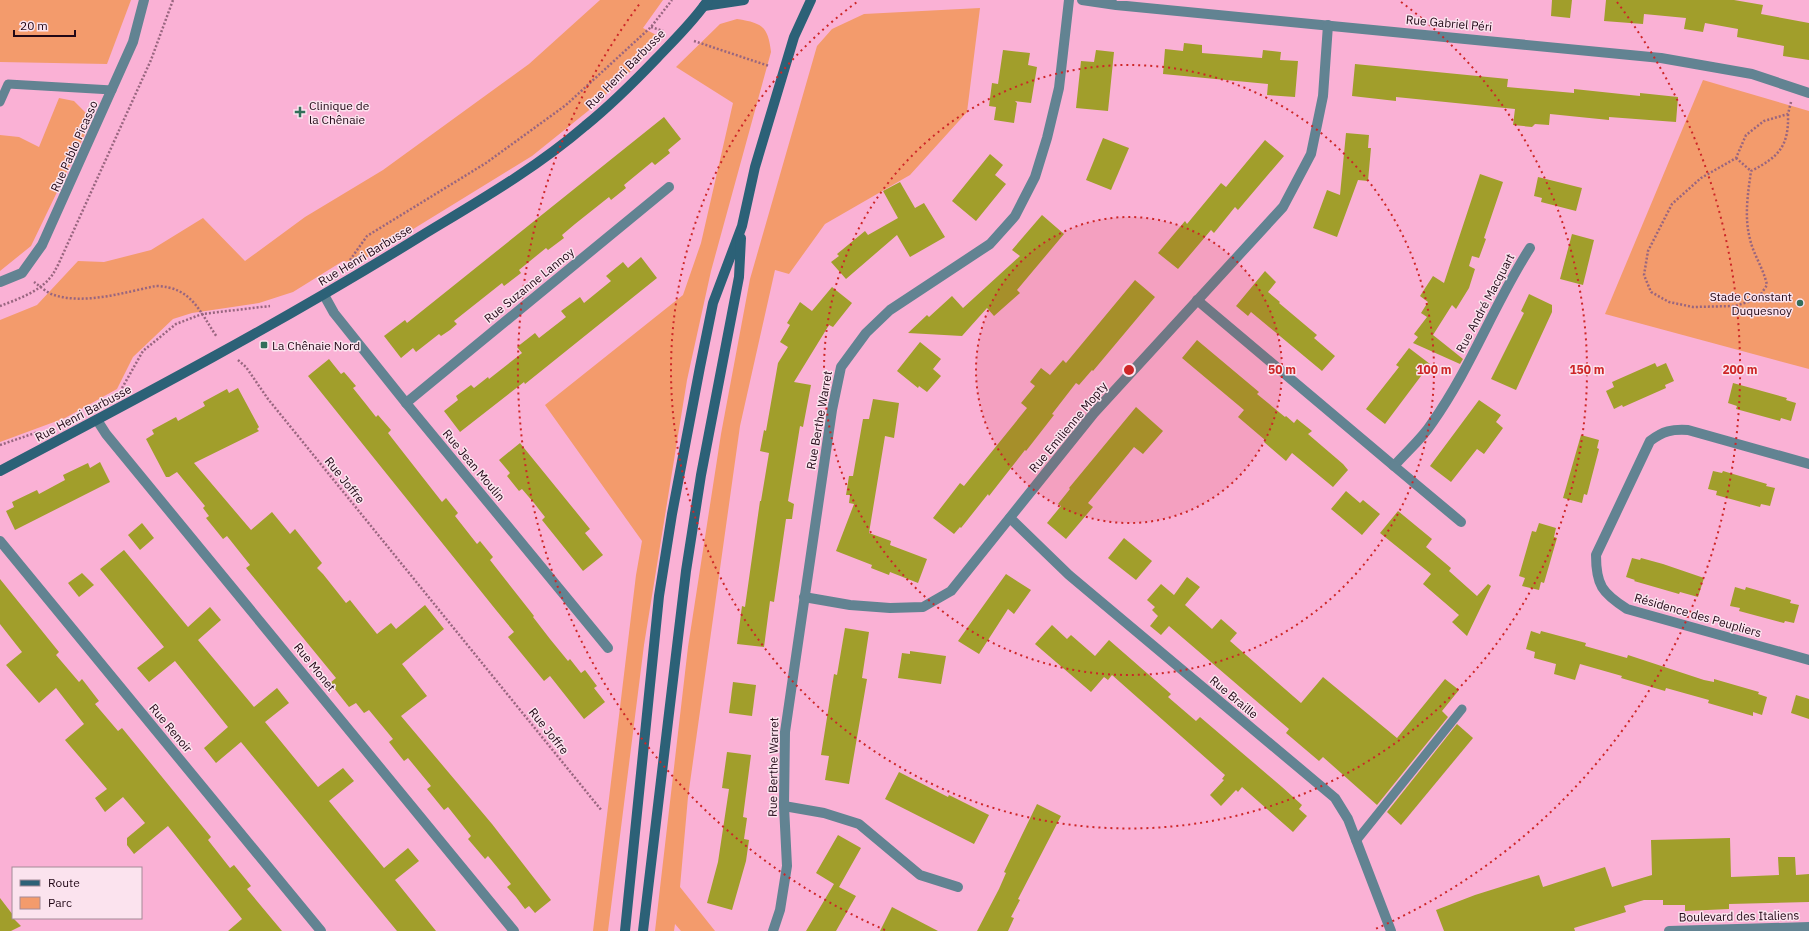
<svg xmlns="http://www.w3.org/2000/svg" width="1809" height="931" viewBox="0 0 1809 931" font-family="'IBM Plex Sans',sans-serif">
<rect width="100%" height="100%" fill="#fab1d5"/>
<g fill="#f39b6c">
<path d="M0,0h131l-24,64 -107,-2z"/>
<path d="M600,0h63l-20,28 17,9 -31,36 -41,38 -56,45 -174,107 -15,-2 -50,31 -34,11 -67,10 -19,6 -40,38 -16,32 -52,29 -65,24v-122l37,-15 41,-44 26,1 47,-12 52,-32 42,43 60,-44 78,-47 146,-106z"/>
<path d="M980,8l-13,104 -57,63 -85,49 -36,50 -14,-4 -35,156 -52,371 -8,90 35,44h-34l-6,-7 -1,7h-19l33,-284 33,-213 29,-155 67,-233 15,-17 32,-15z"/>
<path d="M737,19c25,4 31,7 34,33l-60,219 -24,109 -43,265 -36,286h-15l43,-356 6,-34 -97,-136 138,-110 18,-52 32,-140 -57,-36 44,-43z"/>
<path d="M1703,80l106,31v258l-204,-55z"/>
<path d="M59,98l15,3 14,14 -3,19 -54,112 -31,25v-136l19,2 20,10z"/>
</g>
<g fill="#a19e2b">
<path d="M1552,0h20l-2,18 -19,-2z"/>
<path d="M1606,0h128l29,5 -2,9 48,9v37l-26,-4 1,-10 -47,-9 1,-8 -33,-6 -2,9 -19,-3 2,-11 -42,-4 -1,10 -39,-3z"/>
<path d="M1184,43l18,2v8l60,5 1,-8 18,2 -1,8 18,1 -3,36 -28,-2 1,-11 -105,-10 2,-25 18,2z"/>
<path d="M1003,50l27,3 -2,12 9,2 -6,36 -16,-2 2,2 -3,20 -20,-3 2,-13 -7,-1 3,-23 6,1z"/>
<path d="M1096,50l18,2 -6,59 -32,-3 5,-47 13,1z"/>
<path d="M1355,64l153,15 -1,8 67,6v-4l66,7v-3l38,4 -2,25 -67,-5v3l-59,-6 -1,11 -14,-1 -3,3 -19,-2 2,-16 -119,-12v4l-44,-5z"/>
<path d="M664,117l17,22 -13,11 2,3 -15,12 -3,-3 -28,23 2,3 -15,12 -2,-3 -34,27 -13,11 2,3 -16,12 -2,-2 -27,22 2,3 -17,13 -2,-3 -48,38 3,3 -7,6 -9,6 -2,-2 -23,18 -3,-4 -12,10 -17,-22 21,-16 2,3z"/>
<path d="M1346,133l23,2 -1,13h3l-3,33 -10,-1 -21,57 -24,-9 14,-38 13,5z"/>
<path d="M1103,138l26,10 -18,42 -25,-10z"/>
<path d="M1265,140l19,16 -46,54 -3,-3 -21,26 -3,-3 -33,39 -20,-16 27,-32 2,3 34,-41 5,4z"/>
<path d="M990,154l13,11 -8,10 11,9 -30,37 -24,-20z"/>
<path d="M1480,174l23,8 -19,56 2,1 -7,19 -7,-2 -3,10 6,3 -6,19 -13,21 -4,-4 -19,30 30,24 -3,5 -47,-21 5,-6 -4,-3 13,-17 -6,-4 7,-11 -8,-6 13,-20 11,7z"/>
<path d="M1538,177l44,11 -6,23 -35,-9 1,-4 -8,-2z"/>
<path d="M900,182l15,26 9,-5 21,34 -35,20 -13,-22 -51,44 -15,-17 8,-6 -2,-2 28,-23 3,4 30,-17 -15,-27z"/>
<path d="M1042,215l22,19 -47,56 3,3 -26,23 -7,-8 -25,28 -54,-3 19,-18 2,2 23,-21 11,12 57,-52 -8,-6z"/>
<path d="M1572,234l22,6 -11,45 -23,-6z"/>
<path d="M641,257l16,21 -132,106 -1,-2 -64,50 -16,-21 14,-11 -2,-4 15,-11 3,3 14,-11 1,2 33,-26 -5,-6 18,-14 4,5 27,-21 -5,-6 19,-14 4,6 27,-22 -5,-5 17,-14 5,6z"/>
<path d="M1265,271l11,11 -8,10 12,10 -1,1 38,32 -3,3 21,18 -13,15 -71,-59 -3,4 -12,-10z"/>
<path d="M1135,280l20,17 -62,74 -1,-1 -13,15 -3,-2 -24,31 2,1 -28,36 -1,-1 -36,46 -1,-2 -27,34 -1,-1 -6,7 -21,-16 27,-35 4,3 63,-78 -6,-5 14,-17 -5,-4 11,-14 9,7 13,-15 3,3z"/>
<path d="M832,287l20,16 -19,24 -4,-2 -35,57 17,3 -8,42 -3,-1 -12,75 6,3 -2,15h-6l-12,83 -4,-1 -6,46 -27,-3 5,-38 3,1 15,-106h1l8,-48 -9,-2 4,-21 2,1 12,-68 10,-16 -8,-5 10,-17 -3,-2 13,-21 12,9z"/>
<path d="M1529,294l23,11v7l-36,78 -25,-11 33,-66 -3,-2z"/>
<path d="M1197,340l62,52 -2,2 28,23 1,-1 8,7 3,-4 15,12 -4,3 35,30 5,6 -15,17 -41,-34 -6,8 -22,-19 1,-2 -27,-23 6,-7 -62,-52z"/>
<path d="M920,342l21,17 -8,10 8,7 -14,16 -8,-6 -1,2 -21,-17z"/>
<path d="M1409,348l21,16 -45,60 -19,-15 33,-42 -3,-2z"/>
<path d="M329,359l12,15 3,-2 12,14 -3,2 12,15 11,14 2,-2 13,15 -3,3 54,69 4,-4 12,15 -3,3 22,28 3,-3 13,16 -3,3 44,56 -1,1 17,22 18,22 2,-2 11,14 4,-3 12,16 -3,2 11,14 -21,17 -34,-43 -6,5 -36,-44 6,-5 -18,-22 -188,-234z"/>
<path d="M1655,363l2,4 9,-4 8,18 -9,4 1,3 -43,19 -1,-2 -8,4 -8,-18 8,-4 -2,-5z"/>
<path d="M1733,383l54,15 -1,2 10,3 -5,18 -10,-3 -1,3 -44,-12 1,-3 -9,-3z"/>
<path d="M238,388l21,39 -2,2 2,2 -65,32 57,67 21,-18 18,22 5,-5 27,34 -5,5 6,6 23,29 4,-3 27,34 14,-11 5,6 29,-24 19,24 -42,35 25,32 -26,20 91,108 59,76 -16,13 -6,-7 -4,3 -9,-12 -9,-10 4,-3 -23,-28 -3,3 -17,-20 3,-3 -23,-29 -4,3 -17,-21 4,-3 -23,-28 -4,3 -8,-10 -7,-9 4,-3 -24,-29 -5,3 -8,-10 -7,4 -19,-24 6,-5 -90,-110 4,-3 -23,-29 -4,3 -17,-21 3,-2 -6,-8 2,-2 -28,-34 -8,5h-3l-20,-38 8,-5 -2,-4 24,-13 2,4 27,-15 -2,-4 24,-13 2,4z"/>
<path d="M873,399l26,4 -5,35 -9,-2 -16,97 22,8 -1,4 37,14 -9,24 -28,-11 -1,3 -18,-7 1,-3 -36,-14 18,-47 -5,-1 1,-8h-4l3,-19h4l10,-57h6z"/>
<path d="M1479,400l22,15 -5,7 7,6 -19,26 -7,-5 -26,33 -21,-16z"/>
<path d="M1136,407l27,24 -20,23 -9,-7 -46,56 5,4 -27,32 -19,-16 14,-17 -3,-2 12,-15 -1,-1z"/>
<path d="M1581,435l18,5 -2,8 2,1 -12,46 -3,-1 -2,9 -19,-5z"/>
<path d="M520,443l70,86 -5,4 18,22 -20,16 -41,-51 3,-3 -11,-14 -12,-14 -3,2 -12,-15 3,-3 -11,-13z"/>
<path d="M100,462l10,20 -95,48 -9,-19 8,-4 -2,-5 25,-12 2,4 26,-14 -2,-5 25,-12 2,5z"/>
<path d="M1713,471l9,2 1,-2 44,13 -1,2 9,2 -5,18 -9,-2 -1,3 -44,-12 1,-4 -9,-2z"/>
<path d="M1346,491l14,12 3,-3 17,14 -18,21 -31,-26z"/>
<path d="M1398,511l34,28 -6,8 25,21 -2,3 28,25 11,-12 3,2 -24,50 -15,-14 7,-7 -36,-31 8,-10 -51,-41z"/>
<path d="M142,523l12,15 -14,12 -12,-15z"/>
<path d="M1539,523l17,5 -2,9 3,1 -13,45 -3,-1 -2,8 -17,-4 3,-8 -6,-2 13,-45 4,1z"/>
<path d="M1124,538l28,23 -16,19 -28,-22z"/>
<path d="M124,550l64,77 22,-20 11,13 -23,20 56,67 23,-19 12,15 -24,19 53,65 25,-19 11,13 -25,20 55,67 24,-20 11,13 -24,19 41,51h-39l-156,-189 -25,21 -12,-15 24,-21 -53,-66 -26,21 -12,-14 27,-21 -64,-78z"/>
<path d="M1632,558l8,2 1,-2 22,6 41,14 -6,19 -18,-5 -1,2 -45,-13 1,-1 -9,-3z"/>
<path d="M82,573l12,12 -15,12 -11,-14z"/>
<path d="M1006,574l25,16 -17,24 -6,-5 -29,45 -21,-13z"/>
<path d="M1187,577l13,10 -15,18 27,24 9,-10 16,14 -7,8 71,62 22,-26 74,61 48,-59 14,11 -17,21 6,6 -71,88 -54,-48 -4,4 -33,-28 3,-4 -120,-103 -8,9 -11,-9 8,-10 -6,-6 3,-3 -8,-7 14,-16 13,11z"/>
<path d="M0,579l59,73 -3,3 23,27 3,-3 17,22 -4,3 23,27 4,-3 89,109 -3,3 22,28 4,-3 9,11 8,10 -4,3 35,42h-54l14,-12 -74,-93 -34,28 -7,-9v-7l18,-15 -22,-26 -18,15 -10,-14 12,-9 -42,-49 19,-16 -28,-36 -17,15 -33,-38 16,-13 -22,-28z"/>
<path d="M1735,587l10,3 1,-3 45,13 -1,3 9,2 -5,18 -9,-2 -1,2 -45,-12 1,-3 -10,-2z"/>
<path d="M1052,625l15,14 4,-4 24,21 14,-16 62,54 -3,3 28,24 4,-4 82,70 20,18 -3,4 8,7 -14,16 -51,-45 -4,5 -2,-2 -15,16 -11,-11 14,-15 -2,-1 3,-4 -113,-100 -4,5 -4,-3 -13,15 -56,-48z"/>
<path d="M845,628l24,4 -7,46 5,1 -18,105 -24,-4 4,-24 -8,-1 13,-81 3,1z"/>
<path d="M1531,631l9,3 1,-3 45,12 -1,3 42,12 1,-3 76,25 10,2v-3l45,13 -1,2 9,3 -5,18 -9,-3v4l-45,-13 1,-3 -43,-12 -1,3 -44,-13 1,-2 -42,-12 -5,16 -21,-6 2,-10 -22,-6 1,-6 -9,-3z"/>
<path d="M910,651l36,5 -5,28 -43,-6 4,-25 8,1z"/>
<path d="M733,682l23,3 -4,31 -23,-3z"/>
<path d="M1796,695l13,4v20l-18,-6z"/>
<path d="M1457,724l16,14 -72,87 -14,-13z"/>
<path d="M727,752l24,3 -8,62 4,1 -3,21 5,1 -3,21 -14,49 -25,-7 11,-41 11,-73 -7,-1z"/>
<path d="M899,772l49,25 1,-2 40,20 -15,29 -89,-45z"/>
<path d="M1037,804l24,12 -43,83 2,1 -9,17 3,1 -6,13h-31l22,-42 7,-16 -2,-1z"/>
<path d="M838,835l23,13 -22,39 17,9 -20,35h-30l28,-47 -18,-11z"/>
<path d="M1730,838l1,39 48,-2 -1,-18h17l1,18 13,-1v28l-80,2v5l-44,2v-6h-22v-5h-19l-20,6 2,6 -52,16 1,3h-131l-8,-21 39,-15 64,-20 4,12 62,-20 7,20 40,-12 -1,-35z"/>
<path d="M0,898l13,17v3l8,8 -10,5h-11z"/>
<path d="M892,907l46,24h-58z"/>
</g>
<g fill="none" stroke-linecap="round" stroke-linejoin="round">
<g stroke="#98657f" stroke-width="2.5" stroke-dasharray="2 2" stroke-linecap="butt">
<path d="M651,27l12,4"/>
<path d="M694,41l75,25"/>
<path d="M1788,114c1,32 -9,43 -37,57 -3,22 -7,46 -1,68 3,15 13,28 17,46l-6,9 -13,8 -13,4 -42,1 -24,-5 -18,-10 -7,-17 4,-24 24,-47 29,-26 35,-20 10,-23 18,-14 24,-7 3,-12"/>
<path d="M1736,158l15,13"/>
<path d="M350,260l17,-24 119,-73 80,-58 85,-78 21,-27"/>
<path d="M34,282c6,4 13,11 20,13 32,10 71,-3 102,-9 36,1 43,25 61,51"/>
<path d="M0,306c16,-6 38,-14 49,-27 4,-4 6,-9 9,-14l93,-205 22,-60"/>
<path d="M238,360l8,7 22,32 334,412"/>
<path d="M122,388l21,-37 33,-27 26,-10 68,-8"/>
<path d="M0,445l38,-13"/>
</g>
<g stroke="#628392" stroke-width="9">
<path d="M0,102l8,-18 104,6"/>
<path d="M1356,841l106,-132"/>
</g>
<g stroke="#628392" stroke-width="10">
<path d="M1082,0l34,5 545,53 91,16 57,19"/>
<path d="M0,282l22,-9 20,-28 91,-203 11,-42"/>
<path d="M324,295l10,18 72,90 202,245"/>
<path d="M1197,300l197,166c12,-14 28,-27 38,-43 39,-55 62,-119 98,-175"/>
<path d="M406,403l263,-216"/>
<path d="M97,420l9,14 408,497"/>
<path d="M1809,464l-121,-34c-16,-1 -25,1 -38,11l-54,114c0,30 6,38 31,54l182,51"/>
<path d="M1394,466l67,56"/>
<path d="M1010,518l59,57 266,223 13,21 43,112"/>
<path d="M0,541l321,390"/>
<path d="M804,597l46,8 40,3 33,-1 28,-16 143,-178 189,-206 28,-53 12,-58 5,-71"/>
<path d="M784,806l40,7 35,11 61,51 38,12"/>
<path d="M773,931l7,-21 7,-44 -3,-60 1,-74 47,-322 9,-43 25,-34 24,-23 100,-66 25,-28 20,-39 12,-39 12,-50 10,-88"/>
<path d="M1669,931l140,-4"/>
</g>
<g stroke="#2c6177" stroke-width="10">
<path d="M704,6l40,-6"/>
<path d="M0,471c142,-75 284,-150 421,-235 56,-34 114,-67 164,-110 26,-21 49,-44 72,-68 17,-18 37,-37 51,-58"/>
<path d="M625,931l34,-335 13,-82 28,-147 13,-64 29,-77 13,-59 39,-130 17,-37"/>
<path d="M643,931l43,-360 15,-96 38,-198 2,-39"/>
</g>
</g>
<circle cx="1129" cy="370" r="153" fill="#cd2627" fill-opacity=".12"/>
<g fill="none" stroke="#cd2627" stroke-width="2" stroke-dasharray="2 4">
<circle cx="1129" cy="370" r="153"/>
<circle cx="1129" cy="370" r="305"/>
<path d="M1401 2A458 458 0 1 1 857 2"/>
<path d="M885 930A611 611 0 0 1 641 2M1617 2A611 611 0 0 1 1373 930"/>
</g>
<g fill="#336f5a" stroke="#fbe3ee" stroke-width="1.5">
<path d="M298 106h4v4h4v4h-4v4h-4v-4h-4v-4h4z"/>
<circle cx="1800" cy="303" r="4"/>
<rect x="260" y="341" width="8" height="8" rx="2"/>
</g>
<g text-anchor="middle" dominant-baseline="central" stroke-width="3" stroke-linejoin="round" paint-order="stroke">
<g font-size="12" fill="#210816" stroke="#fbe3ee">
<text transform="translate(1449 23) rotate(5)">Rue Gabriel Péri</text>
<text transform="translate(625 69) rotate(-45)">Rue Henri Barbusse</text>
<text transform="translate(74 146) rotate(-66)">Rue Pablo Picasso</text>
<text transform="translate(365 255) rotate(-31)">Rue Henri Barbusse</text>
<text transform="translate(529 285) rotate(-39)">Rue Suzanne Lannoy</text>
<text transform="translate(1485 303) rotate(-62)">Rue André Macquart</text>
<text transform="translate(83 413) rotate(-28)">Rue Henri Barbusse</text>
<text transform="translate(819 420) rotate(-80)">Rue Berthe Warret</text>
<text transform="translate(1068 427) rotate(-50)">Rue Emilienne Mopty</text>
<text transform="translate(474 465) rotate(50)">Rue Jean Moulin</text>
<text transform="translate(345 480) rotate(51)">Rue Joffre</text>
<text transform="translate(1698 615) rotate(16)">Résidence des Peupliers</text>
<text transform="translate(315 667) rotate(51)">Rue Monet</text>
<text transform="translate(1234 697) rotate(40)">Rue Braille</text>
<text transform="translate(171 728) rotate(50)">Rue Renoir</text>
<text transform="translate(549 731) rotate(51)">Rue Joffre</text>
<text transform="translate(773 767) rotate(-89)">Rue Berthe Warret</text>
<text transform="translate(1739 916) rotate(-1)">Boulevard des Italiens</text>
</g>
<g font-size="12" fill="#210816" stroke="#fbe3ee" text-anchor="start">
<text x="309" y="105">Clinique de<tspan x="309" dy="14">la Chênaie</tspan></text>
<text x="1792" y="296" text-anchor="end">Stade Constant<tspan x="1792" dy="14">Duquesnoy</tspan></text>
<text x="272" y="345">La Chênaie Nord</text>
</g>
</g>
<circle cx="1129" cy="370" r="6" fill="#cd2627" stroke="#fbe3ee" stroke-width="2"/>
<g font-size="12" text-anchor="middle" font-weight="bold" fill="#cd2627" stroke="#fbe3ee" stroke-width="3" stroke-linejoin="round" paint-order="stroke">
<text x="1282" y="374">50 m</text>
<text x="1434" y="374">100 m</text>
<text x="1587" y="374">150 m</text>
<text x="1740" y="374">200 m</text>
</g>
<rect x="12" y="867" width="130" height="52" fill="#fbe3ee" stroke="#a48b98"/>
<rect x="20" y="880" width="20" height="6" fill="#2c6177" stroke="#a48b98"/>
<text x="48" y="887" font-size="12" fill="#210816">Route</text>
<rect x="20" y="897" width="20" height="12" fill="#f39b6c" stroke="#a48b98"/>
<text x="48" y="907" font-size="12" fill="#210816">Parc</text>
<path d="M14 30v6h61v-6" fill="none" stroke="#210816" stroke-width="2"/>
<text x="20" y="30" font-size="12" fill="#210816" stroke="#fbe3ee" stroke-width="3" paint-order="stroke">20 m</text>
</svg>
